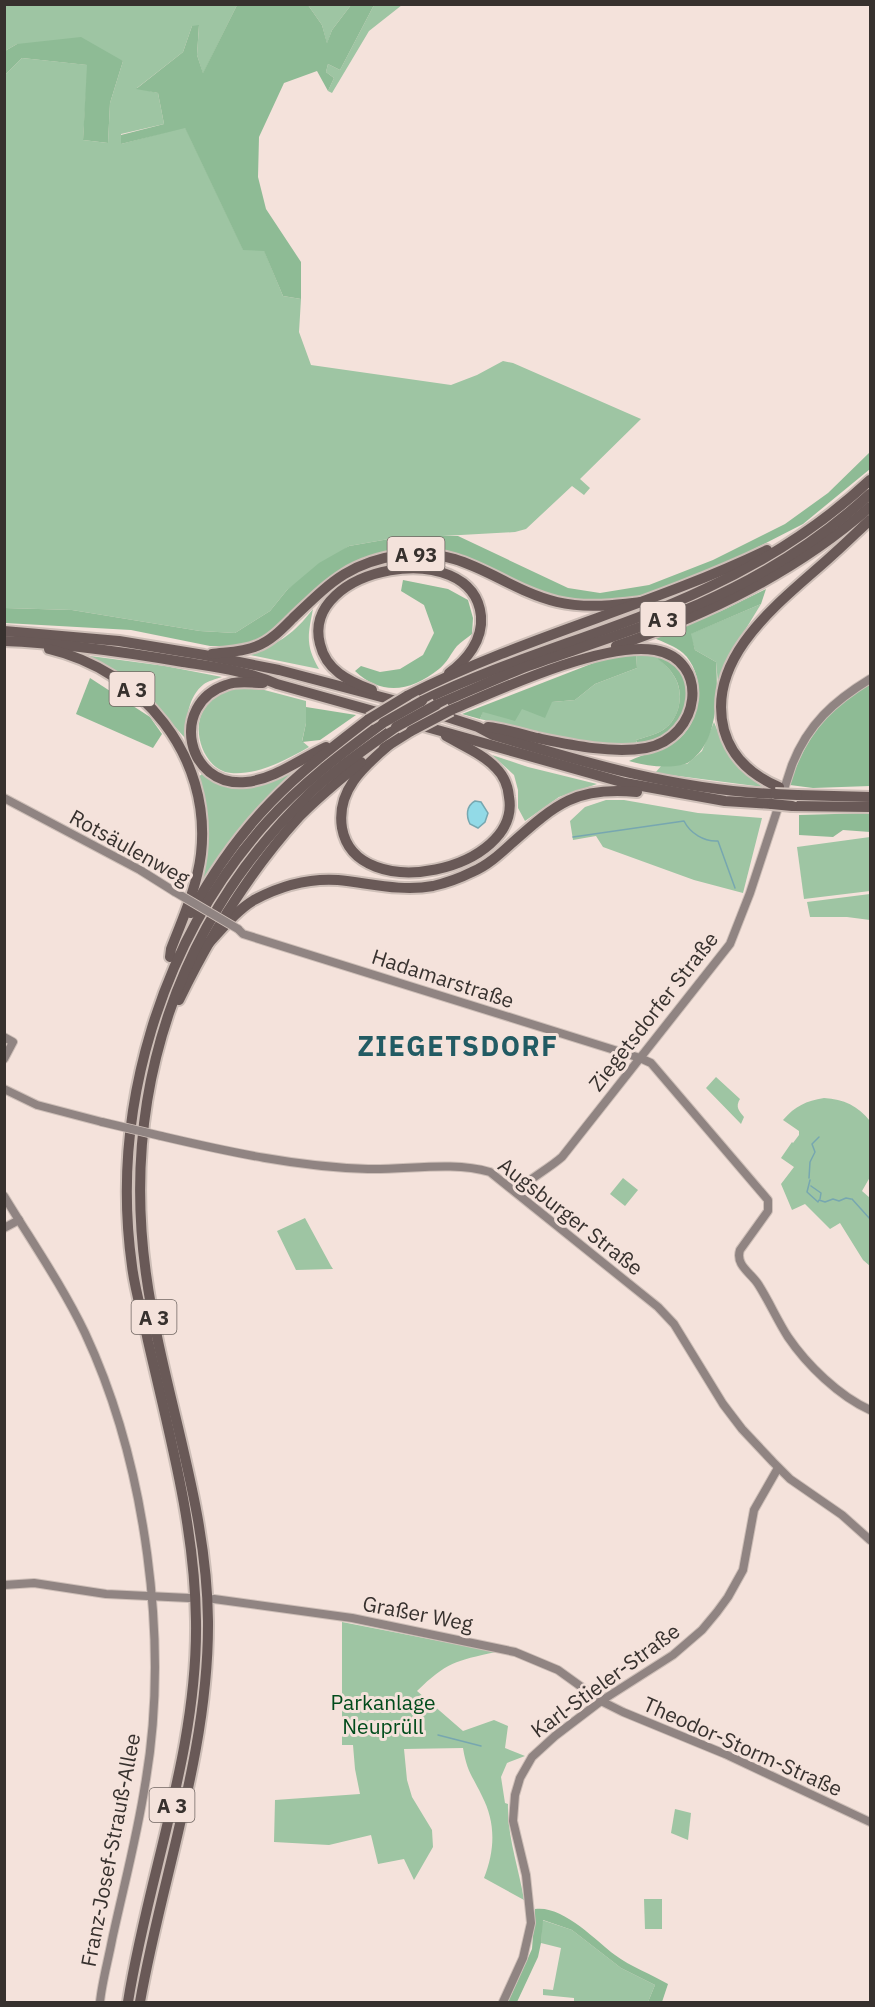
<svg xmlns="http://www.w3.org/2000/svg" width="875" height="2007" viewBox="0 0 875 2007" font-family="'IBM Plex Sans',sans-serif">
<rect width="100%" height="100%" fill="#f4e2db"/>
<g fill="#9ec5a3">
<path d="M5,5h232l-34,69 -6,-19 2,-29h-7l-9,26 -46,36 21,5 6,31 -43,10v10l64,-17 58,122 21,1 19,46 18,3 -2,33 12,33 140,20 26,-10 26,-14 10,2 128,56 -61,60 10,9 -6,7 -12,-9 -46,43 -11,3 -126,7 -40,7 -62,44 -17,21 -35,22 -35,-2 -128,-21 -67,-2v-533l17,-17 66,7 -5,75 25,3 2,-40 13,-42 -106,-17 -12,7z"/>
<path d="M308,5h43l-19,25 -5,14 -5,-19z"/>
<path d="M374,5h28l-33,26 -37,62 -4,-2 6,-13 -8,-6 2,-8 12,6z"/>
<path d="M761,604l-36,59 -7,20 -2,-21 -21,-12 -5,-16z"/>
<path d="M313,609c-5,26 -8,36 6,60l-69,-14c30,-13 42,-19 63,-46z"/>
<path d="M636,652l24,3 -1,4c5,5 11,10 15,17 11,17 6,43 -11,54 -8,5 -18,7 -27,10l1,5c-53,2 -106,-14 -157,-26l3,-8 39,-2 30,-7 23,-2 20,-16 42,-16z"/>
<path d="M83,655l82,11 57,11c-6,2 -14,4 -18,7 -16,12 -18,36 -19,54l-44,-49 -31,-21z"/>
<path d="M245,685l61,16v22l-4,18 7,6c-23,13 -50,28 -78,26 -26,-2 -40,-41 -28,-62 10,-16 25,-22 42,-26z"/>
<path d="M714,722c14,35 17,43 49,65l-108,-14 7,-8 25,-1 15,-13z"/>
<path d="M492,755l36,12 69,17 -38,13 -34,24 -7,-13v-18l-4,-15z"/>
<path d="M298,768l-55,58 -42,58c8,-37 7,-71 -4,-106l5,-4c37,24 59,11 96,-6z"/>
<path d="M606,800h18l74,13 64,5 -19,75 -49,-13 -91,-33 -7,-11 -23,4 -3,-19 15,-14z"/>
<path d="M870,837v54l-66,8 -7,-52z"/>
<path d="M870,894v26l-23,-3h-37l-3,-15z"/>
<path d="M716,1077l24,22c-5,8 -1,12 4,18l-3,7 -35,-36z"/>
<path d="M824,1098c20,1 34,8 46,23v56l-8,14 8,7v68l-7,-6 -23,-37 -10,6 -25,-25 -13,6 -11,-26 13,-17 -13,-9 11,-16 1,1 6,-8v-4l-16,-11c12,-14 23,-19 41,-22z"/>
<path d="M623,1178l15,12 -13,16 -15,-12z"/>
<path d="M305,1218l26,48 2,3 -37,1 -19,-39z"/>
<path d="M342,1622l154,30c-41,9 -49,10 -79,39l46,40 31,-11 14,6 -3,22 20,8 -18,7 -6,14 4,26 3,1c-1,33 11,64 16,96l-40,-22c11,-28 12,-55 -2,-82 -10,-21 -15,-24 -19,-48l-59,1 3,31 5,17 20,33 1,17 -19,33 -10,-21 -26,5 -7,-29 -42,10 -55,-3 1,-42 85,-6 -5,-25 -2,-24h-11z"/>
<path d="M675,1809l16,4 -3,27 -17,-7z"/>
<path d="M644,1899h18v30h-17z"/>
<path d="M542,1920l30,10 49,38 34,17 -7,17h-74v-4l-31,-3v-6l10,1 8,-42 -20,-5z"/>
</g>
<g fill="#8ebb95">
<path d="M237,5h71l14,20 5,18 5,-13 19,-25h23l-34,65 -12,-6 -2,8 8,6 -6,13 -11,-20 -33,12 -25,54 -1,40 8,32 35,53v37l-18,-3 -19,-45 -21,-1 -58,-122 -64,16v-9l43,-11 -6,-31 -22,-4 47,-37 9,-26 7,-1 -2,30 6,18z"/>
<path d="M81,37l42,24 -13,42 -2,40 -25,-3 4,-75 -65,-7 -17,17v-24l12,-7z"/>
<path d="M870,452v17l-67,55 -104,53 -63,21 -53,4 -26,-4 -22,-7 -78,-37 -25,-4 -59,6 -109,82 -17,8h-37l-79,-16 -126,-7v-15l67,2 128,21 35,2 35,-22 17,-21 32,-27 30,-17 40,-7 35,-3h34l110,52 32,5 49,-8 64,-25 72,-36 43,-31z"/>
<path d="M403,580l45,9 20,11 5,18 -1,16c-5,4 -11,8 -15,12 -6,7 -10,17 -18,23 -28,22 -56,28 -84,2l6,-5 19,6 20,-3 23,-14 11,-22 -10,-28 -23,-14z"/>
<path d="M766,589l-5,15 -70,30 4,16 21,12c2,28 2,74 -20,94 -3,3 -7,7 -11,8 -17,5 -40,2 -56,-3 16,-8 36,-10 51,-23 22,-19 26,-64 3,-85 -8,-7 -20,-11 -29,-15l67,-27z"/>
<path d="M636,652l1,16 -42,16 -20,16 -23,2 -7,16 -23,-9 -7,12 -32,-9 -3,7 -18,-5 147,-57z"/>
<path d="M660,655c5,3 12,6 16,10 15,15 15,42 3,58 -10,13 -27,18 -42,20l-1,-3c9,-3 19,-5 27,-10 17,-11 22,-37 11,-54 -4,-7 -10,-12 -16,-17z"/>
<path d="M90,678l60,39 12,17 -9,14 -77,-34z"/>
<path d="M870,683v103l-57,2 -23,-3c13,-45 40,-79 80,-102z"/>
<path d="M306,707l50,8 -36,25 -18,2 4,-19z"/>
<path d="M870,813v19l-27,-2 -10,7 -34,-2v-20z"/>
<path d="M535,1909c28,-4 60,31 80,46 16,12 36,19 53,29l-6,18h-14l7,-17 -34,-17 -49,-38 -29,-10 -2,23 -3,14 -21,45h-9l24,-53z"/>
</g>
<path fill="#92dae7" stroke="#77a7b0" stroke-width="1.5" d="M475,801l6,1 7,11 -3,9 -7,6 -8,-4c-4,-8 -4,-18 5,-23z"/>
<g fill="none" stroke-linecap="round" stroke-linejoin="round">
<g stroke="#77a7b0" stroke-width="1.5">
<path d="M573,837l111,-16c6,12 20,21 34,20l17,47"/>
<path d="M809,1178l1,-16 5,-10 -3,-8 7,-7"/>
<path d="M810,1180l-3,12 11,10 1,-2 6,2 8,-3 6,2 7,-3 5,1"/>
<path d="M811,1186l10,7 -1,6"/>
<path d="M852,1199l18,20"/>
<path d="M438,1735l43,11"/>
</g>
<defs>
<g id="secondary">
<path d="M4,798l136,72 35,22"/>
<path d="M238,929l5,5 397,124 11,5 117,137v11l-28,39c-5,15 11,23 18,34 11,17 19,36 30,53 19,28 51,59 82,73"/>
<path d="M4,1037l9,5 -9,17"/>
<path d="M4,1089l33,16 65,17"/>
<path d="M161,1136c68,16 137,31 207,33 40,1 84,-8 122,3l168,135 16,17 49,80 19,25 31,33 17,17 52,36 28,25"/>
<path d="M516,1192c14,-14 31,-22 46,-35l168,-213 20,-51 42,-128c16,-41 42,-64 78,-86"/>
<path d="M4,1196c28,46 58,89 81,137 61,131 85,310 60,452 -8,52 -22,104 -33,155 -4,21 -10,42 -12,62"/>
<path d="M4,1228l15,-8"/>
<path d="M4,1585l30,-2 72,11 83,4"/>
<path d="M214,1599l138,19 163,34 43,18 43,31 22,11 102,42 145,68"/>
<path d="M503,2002l20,-44 8,-35 -5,-48 -13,-54 2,-26 5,-17 12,-21 23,-21 46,-35 72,-46 29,-25 15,-18 11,-15 15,-27 11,-60 24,-42"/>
</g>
<g id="highway">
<path d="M4,631l115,10 85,14 75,15 125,33"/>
<path d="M4,641c60,2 120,11 179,21 31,5 65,9 94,22l107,30"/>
<path d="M616,646c93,-32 180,-74 254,-139"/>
<path d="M49,649c93,22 163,107 152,205 -4,33 -18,64 -30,95l-1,8"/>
<path d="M212,654c15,-2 31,-2 45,-8 14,-5 26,-18 36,-28 36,-34 56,-56 108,-63 65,-9 99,33 156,47 30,7 60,3 91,-1"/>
<path d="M263,683c-13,0 -25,-3 -37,2 -57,19 -40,103 20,97 29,-3 54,-23 80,-35"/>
<path d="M372,690c-24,-9 -46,-20 -52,-46 -20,-78 153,-109 161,-28 2,24 -14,44 -32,57"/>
<path d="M407,696c116,-59 243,-90 360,-146"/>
<path d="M422,701c92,-45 193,-69 285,-113 60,-28 115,-63 163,-108"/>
<path d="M436,705c31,-13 61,-27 92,-39 57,-20 115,-38 171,-62 62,-27 121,-64 171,-110"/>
<path d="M419,708l59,19 15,8c92,28 185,55 282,59"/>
<path d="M451,710c49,-21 153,-69 204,-60 56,10 46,88 -9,98 -34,6 -75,-3 -109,-10 -16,-4 -32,-9 -49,-11"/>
<path d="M416,724l209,59 100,18 47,3"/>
<path d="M389,745c-26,22 -53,46 -47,83 14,79 180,42 167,-31 -1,-11 -5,-21 -13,-29 -13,-14 -33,-22 -50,-32"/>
<path d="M384,748l27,-17"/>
<path d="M779,787c-26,-11 -47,-28 -55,-57 -19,-73 56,-128 103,-170 15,-13 29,-27 43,-40"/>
<path d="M797,795l73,2"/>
<path d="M792,806l78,1"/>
<path d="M191,913c21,-39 49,-79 80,-111 30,-31 64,-57 98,-83"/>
<path d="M208,944c14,-15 29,-34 46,-44 26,-14 54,-22 84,-20 31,3 63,12 95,6 13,-3 27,-8 39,-14 15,-6 28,-18 40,-29 44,-39 64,-57 125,-51"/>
<path d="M179,1000c32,-66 70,-128 120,-183 19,-20 41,-37 62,-55"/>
<path d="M128,2002c20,-127 70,-251 68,-381 -1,-95 -27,-188 -48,-280 -5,-25 -13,-50 -16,-75 -22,-157 29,-326 135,-444 34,-38 75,-69 116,-99"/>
<path d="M140,2002c22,-126 69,-251 68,-381 -1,-119 -46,-230 -62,-347 -25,-181 31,-352 163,-480 26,-25 58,-46 87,-67"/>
</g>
</defs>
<use href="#secondary" stroke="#cebfb8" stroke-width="10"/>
<use href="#highway" stroke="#cebfb8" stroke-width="14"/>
<use href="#secondary" stroke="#908482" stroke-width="8"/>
<use href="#highway" stroke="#695957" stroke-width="10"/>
<defs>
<g id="secondary-bridge">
<path d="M175,892l63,37"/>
<path d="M102,1122l59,14"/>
</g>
<g id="highway-bridge">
<path d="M369,719l38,-23"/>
<path d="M383,723l39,-22"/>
<path d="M396,727l40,-22"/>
<path d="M411,731l40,-21"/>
<path d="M775,794l22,1"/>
<path d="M772,804l20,2"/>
</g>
</defs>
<use href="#secondary-bridge" stroke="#cebfb8" stroke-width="10" stroke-linecap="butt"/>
<use href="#highway-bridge" stroke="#cebfb8" stroke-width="14" stroke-linecap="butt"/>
<use href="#secondary-bridge" stroke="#908482" stroke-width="8"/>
<use href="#highway-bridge" stroke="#695957" stroke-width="10"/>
</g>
<g text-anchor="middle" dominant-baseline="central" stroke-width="6" stroke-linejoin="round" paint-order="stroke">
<g fill="#f4e2db" stroke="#706662" stroke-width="1.5">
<rect x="387.5" y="537" width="57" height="34" rx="4.5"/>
<rect x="640.5" y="602" width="45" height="34" rx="4.5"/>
<rect x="109.5" y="672" width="45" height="34" rx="4.5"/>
<rect x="131.5" y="1300" width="45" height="34" rx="4.5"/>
<rect x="149.5" y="1788" width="45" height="34" rx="4.5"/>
</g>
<g font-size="20" font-weight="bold" fill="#37312e">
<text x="416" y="554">A 93</text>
<text x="663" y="619">A 3</text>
<text x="132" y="689">A 3</text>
<text x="154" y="1317">A 3</text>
<text x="172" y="1805">A 3</text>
</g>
<g font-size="21" fill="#37312e" stroke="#f4e2db">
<text transform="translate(130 847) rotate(29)">Rotsäulenweg</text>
<text transform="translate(443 978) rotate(18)">Hadamarstraße</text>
<text transform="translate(653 1011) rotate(-52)">Ziegetsdorfer Straße</text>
<text transform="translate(571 1216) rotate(38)">Augsburger Straße</text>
<text transform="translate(418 1613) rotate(11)">Graßer Weg</text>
<text transform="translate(605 1680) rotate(-36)">Karl-Stieler-Straße</text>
<text transform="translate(743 1746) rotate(24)">Theodor-Storm-Straße</text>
<text transform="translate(110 1850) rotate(-79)">Franz-Josef-Strauß-Allee</text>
</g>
<g font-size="21" fill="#004b1b" stroke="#f4e2db">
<text x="383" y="1702">Parkanlage<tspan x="383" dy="24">Neuprüll</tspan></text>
</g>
<g font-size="27" font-weight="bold" letter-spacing="1.5" fill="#225b63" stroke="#f4e2db">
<text x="458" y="1045">ZIEGETSDORF</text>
</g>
</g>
<rect width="875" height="2007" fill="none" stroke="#37312e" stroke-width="12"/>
</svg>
